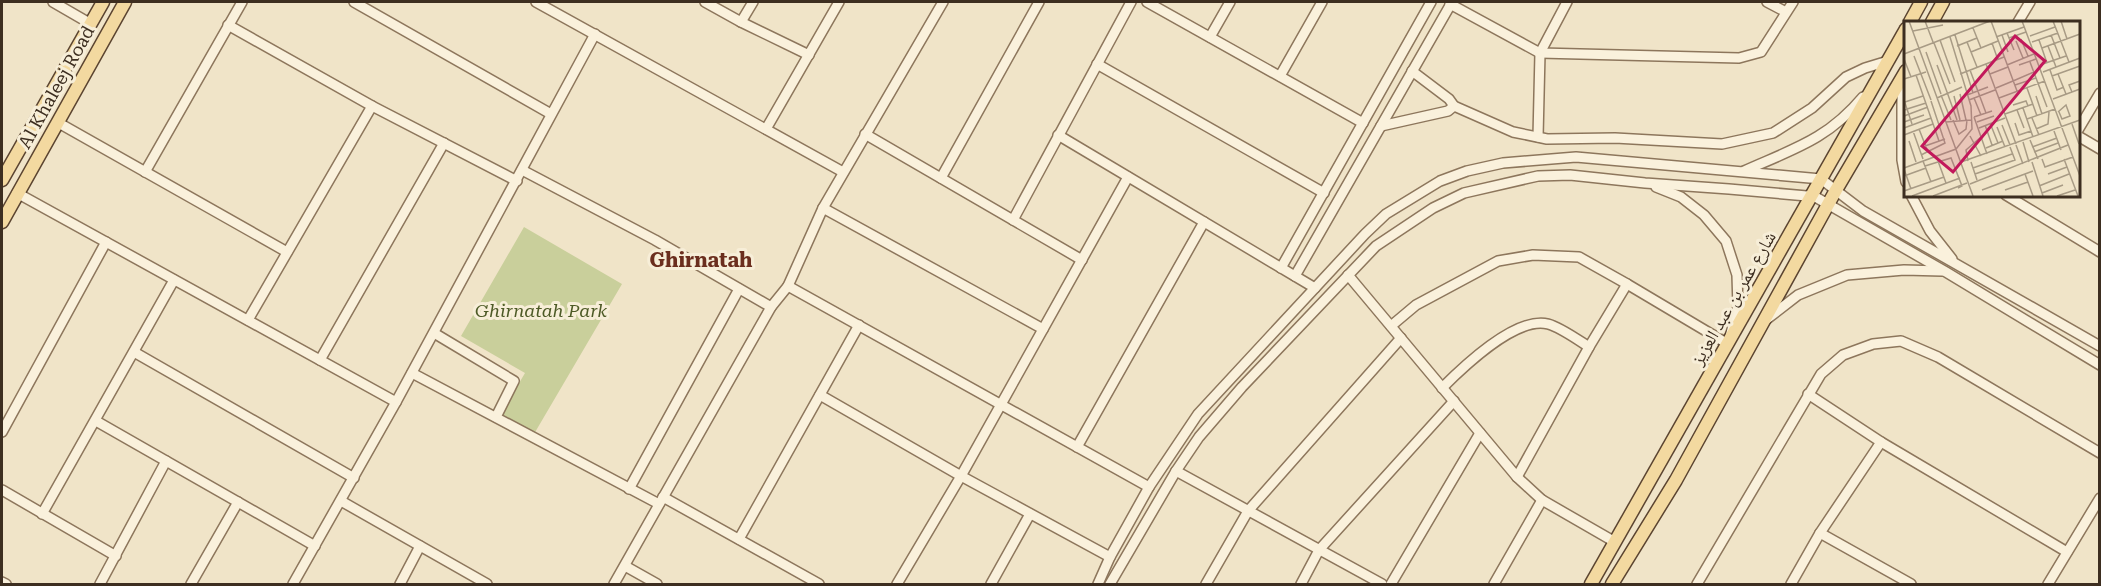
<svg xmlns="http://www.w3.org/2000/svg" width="2101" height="586" viewBox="0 0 2101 586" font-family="'Roboto Serif','Noto Naskh Arabic',serif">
<rect width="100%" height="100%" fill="#f0e4c8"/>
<path fill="#c9cf9b" d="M524,227l98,57 -88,150 -33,-20 24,-41 -64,-37z"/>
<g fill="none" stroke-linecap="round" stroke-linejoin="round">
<defs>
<g id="minor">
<path d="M53,2l38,22"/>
<path d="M354,2l197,112"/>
<path d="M536,2l307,170"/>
<path d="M705,2l36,20 68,33"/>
<path d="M1147,2l216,121"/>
<path d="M1767,2l19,10"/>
<path d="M1450,4l90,49 199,5 22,-6 32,-50"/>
<path d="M741,22l12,-20"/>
<path d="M2018,22l12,-20"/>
<path d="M228,25l144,81 145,75"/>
<path d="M1210,37l20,-35"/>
<path d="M1097,64l227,129"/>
<path d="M1412,71l37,28 5,7 59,26 34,7 68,-1 107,6 51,-11 39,-25 34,-31 19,-9 23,-7"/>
<path d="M1280,76l42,-74"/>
<path d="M1902,78v82l4,22"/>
<path d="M57,122l230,130"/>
<path d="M1381,126l67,-15 6,-5"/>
<path d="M766,129l73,-127"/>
<path d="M2078,130l22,-37"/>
<path d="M865,134l217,126"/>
<path d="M1058,135l257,153"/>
<path d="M2078,136l22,13"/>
<path d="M1538,137l2,-84 27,-51"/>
<path d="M522,170l133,70 116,67"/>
<path d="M1744,171c49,-22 83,-31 119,-74"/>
<path d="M145,172l97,-170"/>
<path d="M941,178l98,-176"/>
<path d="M17,193l379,209"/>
<path d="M1911,195l19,36 22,28"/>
<path d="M2006,195l94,57"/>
<path d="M823,208l220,121"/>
<path d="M1013,220l118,-218"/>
<path d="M1281,268l150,-266"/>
<path d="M1348,275l169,202 25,23 73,42"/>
<path d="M1295,276l157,-274"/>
<path d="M1627,284l101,60 10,-37 -1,-32 -11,-34 -22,-26 -23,-18 -25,-10"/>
<path d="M788,286l361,201"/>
<path d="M1767,319l31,-24 49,-20 57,-5 38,1"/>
<path d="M248,320l124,-214"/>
<path d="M1391,326l25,-21 82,-44 35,-6 46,2 48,27 -38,63 -72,130"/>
<path d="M434,333l80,48 -18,36"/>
<path d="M134,352l220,126"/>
<path d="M320,360l124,-217"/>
<path d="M412,373l247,131"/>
<path d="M1442,388c21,-21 74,-72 106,-64 12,3 30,16 41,23"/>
<path d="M1808,394l73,48 186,110"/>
<path d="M820,395l141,81 149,81"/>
<path d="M96,421l219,125"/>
<path d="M2,432l104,-190"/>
<path d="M1077,447l127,-225"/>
<path d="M1176,471l206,113"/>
<path d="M629,489l110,-200"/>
<path d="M2,490l114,66"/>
<path d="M663,497l156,87"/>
<path d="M341,501l146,83"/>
<path d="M42,514l132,-234"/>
<path d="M1820,533l91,51"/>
<path d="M739,539l120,-214"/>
<path d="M625,566l32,18"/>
<path d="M2,582l4,2"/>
<path d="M100,584l66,-123"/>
<path d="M191,584l47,-82"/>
<path d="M293,584l103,-182 199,-368"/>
<path d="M400,584l20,-38"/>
<path d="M614,584l157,-277 17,-21 35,-78 120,-206"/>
<path d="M897,584l64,-108 167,-299"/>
<path d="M991,584l39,-70"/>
<path d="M1098,584l12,-27 39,-70 49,-73 167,-180 21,-20 54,-33 27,-10 36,-8 73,-6 245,22 42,32 237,135"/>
<path d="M1110,584l66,-113 23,-34 43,-50 134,-141 57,-38 31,-15 74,-17 32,-1 75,8 84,6 78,7 5,-1 134,77 154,93"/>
<path d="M1206,584l42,-73 153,-173"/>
<path d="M1301,584l18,-34 135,-149"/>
<path d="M1391,584l89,-151"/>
<path d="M1494,584l48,-84"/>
<path d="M1697,584l124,-210 22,-19 30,-11 28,-3 37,16 162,96"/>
<path d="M1791,584l29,-51 61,-91"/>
<path d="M2048,584l52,-86"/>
</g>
<g id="major">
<path d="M1910,22l11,-20"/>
<path d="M1932,22l11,-20"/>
<path d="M2,180l101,-178"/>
<path d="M2,222l123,-220"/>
<path d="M1591,584l315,-555"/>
<path d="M1612,584l64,-104 160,-290 70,-119"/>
</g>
</defs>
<use href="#minor" stroke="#8d765c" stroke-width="12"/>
<use href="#major" stroke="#5b4430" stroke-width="15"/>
<use href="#minor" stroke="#faf1dc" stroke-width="9"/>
<use href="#major" stroke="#f3d9a0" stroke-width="12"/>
</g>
<g text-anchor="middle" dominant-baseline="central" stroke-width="6" stroke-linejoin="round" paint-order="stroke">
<g font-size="18" fill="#3d2e20" stroke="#f7eed8">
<text transform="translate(56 87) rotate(-61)">Al Khaleej Road</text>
<text transform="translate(1733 298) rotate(-60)">شارع عمر بن عبد العزيز</text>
</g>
<g font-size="18" font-style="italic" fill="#4d5a26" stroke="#f7eed8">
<text x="541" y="310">Ghirnatah Park</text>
</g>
<g font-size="20" font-weight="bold" fill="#6b2e1e" stroke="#f7eed8">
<text x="701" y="260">Ghirnatah</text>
</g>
</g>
<g transform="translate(1904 21)">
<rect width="176" height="176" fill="#f0e4c8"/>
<path fill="none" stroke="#a89b85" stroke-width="1.5" d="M5,0l64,175M21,0l8,21M87,0l26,70M118,0l58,155M149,0l16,41M157,0l6,18M69,7l8,20M9,10l30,-6M103,12l7,17M51,14l18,58M98,14l6,17M147,14l9,23M126,15l25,-9M92,16l28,-10M105,17l17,-6M117,18l7,17M36,19l15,42M135,19l8,23M112,20l7,17M63,21l10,25M128,21l26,-9M30,22l16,41M88,22l6,17M53,25l20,-8M144,25l8,21M138,27l38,-14M22,31l15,42M67,31l27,-11M0,33l86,-33M10,35l17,44M0,38l7,18M126,41l17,45M82,43l30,80M33,44l10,27M103,44l27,-11M115,44l17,-6M136,44l26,-9M66,49l16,43M146,49l7,20 7,-3M139,51l37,-14M56,53l44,-17M86,53l18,-7M154,53l8,20M12,54l23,66M148,55l28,-10M0,58l22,-7M109,60l21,-9M111,64l21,-7M92,67l17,-7M123,67l10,28M43,71l10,28M168,71l-3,-7 11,-4M56,73l6,26M37,74l10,25M63,74l21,-8M50,75l6,24M132,75l6,18M33,77l25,-11M70,77l7,17M95,77l46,-17M149,78l27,-10M0,79l8,24M65,79l26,-10M1,81l18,-6M109,84l13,-4 2,5M119,87l10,29M0,89l22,-7M113,89l7,18M154,91l8,-7 4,11 -8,3 -3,-7M101,93l28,-10M0,95l24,-9M70,96l13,37M70,96l18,-6M128,97l7,17M123,98l28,-10M49,99l6,14 7,-5 1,-9M0,101l20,-7M42,101l25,-2M73,101l17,-6M86,102l8,20M111,102l4,12 12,-4M168,103l7,20M81,104l7,20M98,104l8,20M93,106l8,20M0,107l27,-10M75,107l26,-10M15,108l9,23M132,108l12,-5 1,-12M9,110l10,28M150,110l7,19M0,114l29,-11M66,115l11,20M126,119l8,19M5,120l7,21M119,121l6,20M112,124l7,19M21,125l20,-7M128,126l25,-9M82,127l17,-7M130,131l24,-9M17,134l24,-12 -14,-42M138,138l3,8 28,-10M160,138l14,37M19,140l8,21M34,140l8,22M64,140l-2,-11 15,-13M57,141l119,-42M67,141l6,18M128,141l11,34M21,145l26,-8 11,28 -4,2M0,147l52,-19 16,-20 -1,-23 -21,-69M69,147l39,-14M0,148l7,20M71,153l40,-14 -5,-13M121,153l8,22M144,153l19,-7M0,155l22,-8M66,163l98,-39M135,165l30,-12M78,169l51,-19M101,169l23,-8M0,170l40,-14M138,172l21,-8M8,175l48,-18M29,175l34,-13M153,175l18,-6"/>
<path fill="#c2185b" fill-opacity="0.15" stroke="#c2185b" stroke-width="3" d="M111,15l30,25 -92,111 -31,-26z"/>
<rect width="176" height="176" fill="none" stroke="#3d2e20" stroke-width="3"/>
</g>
<rect width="2101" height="586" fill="none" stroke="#3d2e20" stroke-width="6"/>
</svg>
